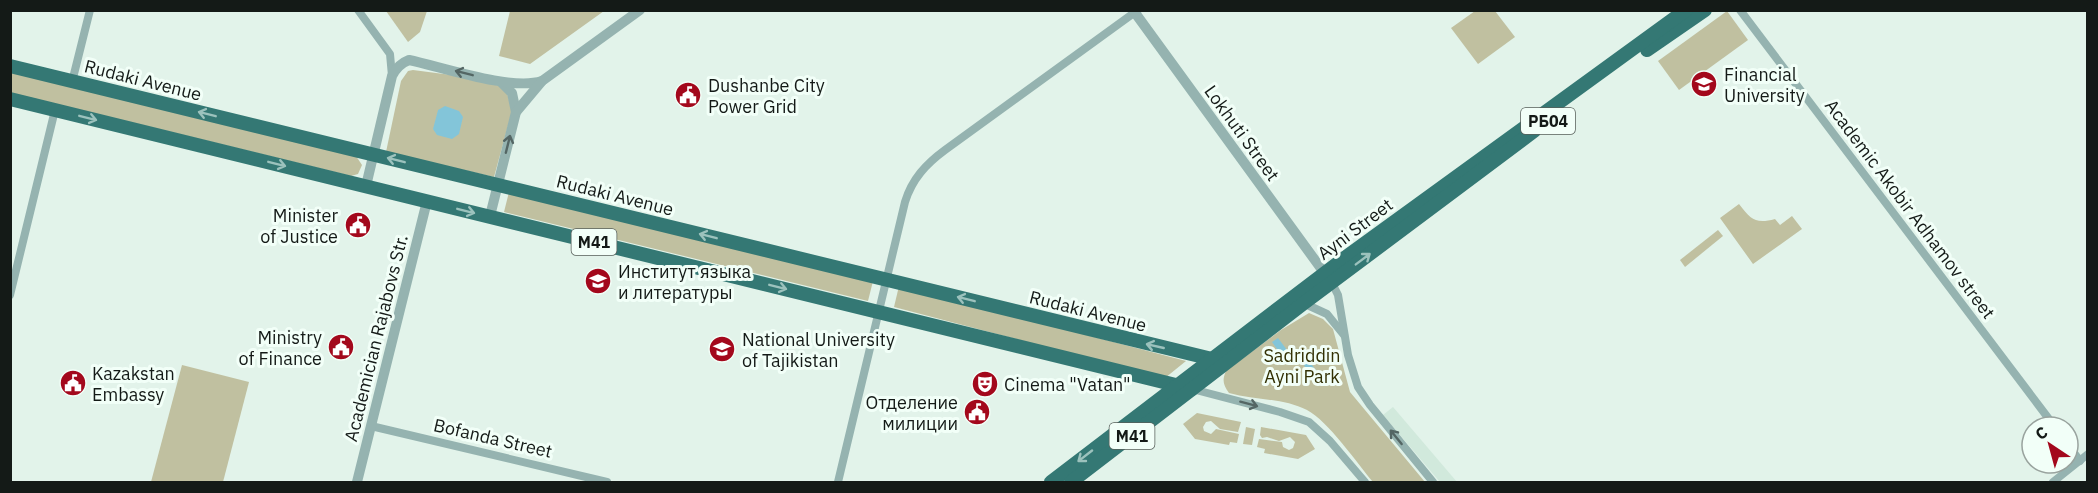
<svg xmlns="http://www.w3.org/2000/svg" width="2098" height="493" viewBox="0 0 2098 493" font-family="'IBM Plex Sans',sans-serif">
<rect width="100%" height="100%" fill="#e2f3ea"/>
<path fill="#d1e9dc" d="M1393,407l64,75h-17l-57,-67z"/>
<g fill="#c0c0a0">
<path d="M386,11h41l-7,21 -12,10z"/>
<path d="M510,11v-1l94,1 -74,53 -31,-8z"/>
<path d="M1475,11h20l20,26 -37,27 -27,-36z"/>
<path d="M1727,11l21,29 -69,50 -21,-29z"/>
<path d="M413,70l46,6 41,10 7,7 5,18 -18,66 -108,-25 15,-71 7,-10z"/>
<path d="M11,72l345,84 6,9 -4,9 -7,2 -340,-83z"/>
<path d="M509,192l364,89 -5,20 -364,-89z"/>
<path d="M1739,204c12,16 17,20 36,15l5,6 12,-9 10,13 -49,35 -33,-46z"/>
<path d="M1718,230l5,6 -38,31 -5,-7z"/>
<path d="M899,286l287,75 -21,17 -271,-71z"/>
<path d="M1309,313l14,6 10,10 17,63 75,90h-52c-16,-19 -45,-61 -66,-72 -24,-12 -53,-10 -78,-17 -6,-8 -7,-13 -3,-22l55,-41z"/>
<path d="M182,365l67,17 -26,100h-72z"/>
<path d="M1197,413l44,9 -3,10 -18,-3 -9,-8 -5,1 -3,5 1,4 7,3 5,-5 23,5 -2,9 -7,-1 -1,3 -34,-6 -12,-15z"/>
<path d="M1246,427l9,2 -3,16 -9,-1z"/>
<path d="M1261,427l45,8 9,14 -17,10 -34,-6 1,-4 -8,-2 2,-8 23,3 1,5 6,3 4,-2 2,-6 -5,-5 -11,4 -12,-4 -5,1 -2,-3z"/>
</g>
<g fill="#83c5d9">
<path d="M445,106l14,5 4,6 -4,17 -7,5 -15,-4 -4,-6 5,-19z"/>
<path d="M1278,338l12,16 -6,5 -12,-17z"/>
<path d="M1306,357l12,16 -5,5 -12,-17z"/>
</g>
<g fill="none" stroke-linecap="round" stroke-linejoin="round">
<g stroke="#95b3b0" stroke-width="8">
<path d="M358,10l32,44 2,22"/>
<path d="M1740,10l315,417"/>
<path d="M72,82l18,-72"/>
<path d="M1332,283l6,12 10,60 10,32 12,18 63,77"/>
<path d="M10,295l45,-185"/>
<path d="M1303,303l24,11 17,21"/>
<path d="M1192,389l88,23 29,10 21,19 35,41"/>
<path d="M371,426l236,56"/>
<path d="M2068,445l12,16"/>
<path d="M838,482l67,-280c7,-23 21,-38 40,-52l193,-140"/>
<path d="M2053,482l35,-28"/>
</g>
<g stroke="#95b3b0" stroke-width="10">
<path d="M1133,10l195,268"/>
<path d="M501,82l11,11 4,19"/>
<path d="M366,186l26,-110c4,-8 9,-13 17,-16 33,7 102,31 133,21"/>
<path d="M490,216l26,-104 26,-31 98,-71"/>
<path d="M357,482l70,-281"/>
</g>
<g stroke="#347874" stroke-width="14">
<path d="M1647,50l58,-40"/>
<path d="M10,66l1202,293"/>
<path d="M10,99l1182,290"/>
<path d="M1051,482l291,-222 344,-250"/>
<path d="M1071,482l233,-179 230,-172"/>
</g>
</g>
<defs><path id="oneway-shaft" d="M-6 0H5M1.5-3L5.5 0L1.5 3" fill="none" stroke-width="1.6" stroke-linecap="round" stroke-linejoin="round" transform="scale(1.5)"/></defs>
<g stroke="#546664">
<use href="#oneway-shaft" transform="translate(464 73) rotate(-166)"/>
<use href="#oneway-shaft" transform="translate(508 144) rotate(-76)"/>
<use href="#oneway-shaft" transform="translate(1249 404) rotate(15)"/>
<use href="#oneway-shaft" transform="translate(1396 437) rotate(-129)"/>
</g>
<g stroke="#9cc2bd">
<use href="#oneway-shaft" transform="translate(207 114) rotate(-166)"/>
<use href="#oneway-shaft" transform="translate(88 118) rotate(14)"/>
<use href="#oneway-shaft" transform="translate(396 160) rotate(-166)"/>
<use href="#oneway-shaft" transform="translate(277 164) rotate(14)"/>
<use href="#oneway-shaft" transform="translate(466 211) rotate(14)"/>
<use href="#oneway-shaft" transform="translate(708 236) rotate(-166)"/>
<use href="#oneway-shaft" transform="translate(1363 259) rotate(-37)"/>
<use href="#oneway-shaft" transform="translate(778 287) rotate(14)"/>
<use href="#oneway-shaft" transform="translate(966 299) rotate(-166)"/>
<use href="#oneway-shaft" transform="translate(1155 346) rotate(-167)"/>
<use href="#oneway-shaft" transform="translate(1085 456) rotate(142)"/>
</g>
<defs>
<symbol id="university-disc" viewBox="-11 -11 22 22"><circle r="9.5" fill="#a3081c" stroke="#f2fff8"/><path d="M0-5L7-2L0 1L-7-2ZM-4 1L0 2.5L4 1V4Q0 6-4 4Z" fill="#fff"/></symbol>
<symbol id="civic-disc" viewBox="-11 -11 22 22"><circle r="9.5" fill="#a3081c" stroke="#f2fff8"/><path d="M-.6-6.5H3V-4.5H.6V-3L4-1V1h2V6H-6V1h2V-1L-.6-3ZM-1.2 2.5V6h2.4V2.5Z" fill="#fff"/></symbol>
<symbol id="theatre-disc" viewBox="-11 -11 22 22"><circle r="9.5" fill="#a3081c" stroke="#f2fff8"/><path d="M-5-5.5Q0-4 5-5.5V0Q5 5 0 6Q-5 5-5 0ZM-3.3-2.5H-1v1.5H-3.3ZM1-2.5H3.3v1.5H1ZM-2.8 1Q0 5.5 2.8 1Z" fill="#fff"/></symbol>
</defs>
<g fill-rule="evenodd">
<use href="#university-disc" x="1689" y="69" width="30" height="30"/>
<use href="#civic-disc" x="673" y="80" width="30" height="30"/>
<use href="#civic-disc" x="343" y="210" width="30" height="30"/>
<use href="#university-disc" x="583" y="266" width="30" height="30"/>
<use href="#civic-disc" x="326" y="332" width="30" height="30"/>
<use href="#university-disc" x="707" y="334" width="30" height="30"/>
<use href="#civic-disc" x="58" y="368" width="30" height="30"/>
<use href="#theatre-disc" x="970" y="369" width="30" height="30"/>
<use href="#civic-disc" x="962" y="397" width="30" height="30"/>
</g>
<g text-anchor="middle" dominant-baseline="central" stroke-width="6" stroke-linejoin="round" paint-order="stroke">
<g fill="#f2fff8" stroke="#575f5a" stroke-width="1.5">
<rect x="1521" y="108" width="54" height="26" rx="4.5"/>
<rect x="571.5" y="229" width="45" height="26" rx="4.5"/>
<rect x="1109.5" y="423" width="45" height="26" rx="4.5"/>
</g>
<g font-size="16" font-weight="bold" fill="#141a17">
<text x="1548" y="121">РБ04</text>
<text x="594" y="242">M41</text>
<text x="1132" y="436">M41</text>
</g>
<g font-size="18" fill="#141a17" stroke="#f2fff8" text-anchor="start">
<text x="1724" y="74">Financial<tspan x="1724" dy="21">University</tspan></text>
<text x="708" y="85">Dushanbe City<tspan x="708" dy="21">Power Grid</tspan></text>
<text x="338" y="215" text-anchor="end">Minister<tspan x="338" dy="21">of Justice</tspan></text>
<text x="618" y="271">Институт языка<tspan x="618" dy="21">и литературы</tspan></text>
<text x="322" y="337" text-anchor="end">Ministry<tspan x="322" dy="21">of Finance</tspan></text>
<text x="742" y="339">National University<tspan x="742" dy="21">of Tajikistan</tspan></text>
<text x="92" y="373">Kazakstan<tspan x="92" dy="21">Embassy</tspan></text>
<text x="1004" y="384">Cinema "Vatan"</text>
<text x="958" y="402" text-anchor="end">Отделение<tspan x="958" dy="21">милиции</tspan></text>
</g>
<g font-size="18" fill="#141a17" stroke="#f2fff8">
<text transform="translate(143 80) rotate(14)">Rudaki Avenue</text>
<text transform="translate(1242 133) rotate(54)">Lokhuti Street</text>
<text transform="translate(615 195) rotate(14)">Rudaki Avenue</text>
<text transform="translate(1910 209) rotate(53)">Academic Akobir Adhamov street</text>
<text transform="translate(1355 229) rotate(-37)">Ayni Street</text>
<text transform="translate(1088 311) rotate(14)">Rudaki Avenue</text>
<text transform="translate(376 338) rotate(-76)">Academician Rajabovs Str.</text>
<text transform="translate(493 438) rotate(13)">Bofanda Street</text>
</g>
<g font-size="18" fill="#323003" stroke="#f2fff8">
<text x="1302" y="355">Sadriddin<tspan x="1302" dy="21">Ayni Park</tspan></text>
</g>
</g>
<rect width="2098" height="493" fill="none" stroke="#141a17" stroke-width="24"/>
<g transform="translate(2050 445) rotate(324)"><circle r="28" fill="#f2fff8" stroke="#99a39e" stroke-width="1.5"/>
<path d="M0-4.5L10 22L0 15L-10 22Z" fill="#a3081c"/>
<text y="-9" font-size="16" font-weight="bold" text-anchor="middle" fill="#141a17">С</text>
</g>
</svg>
